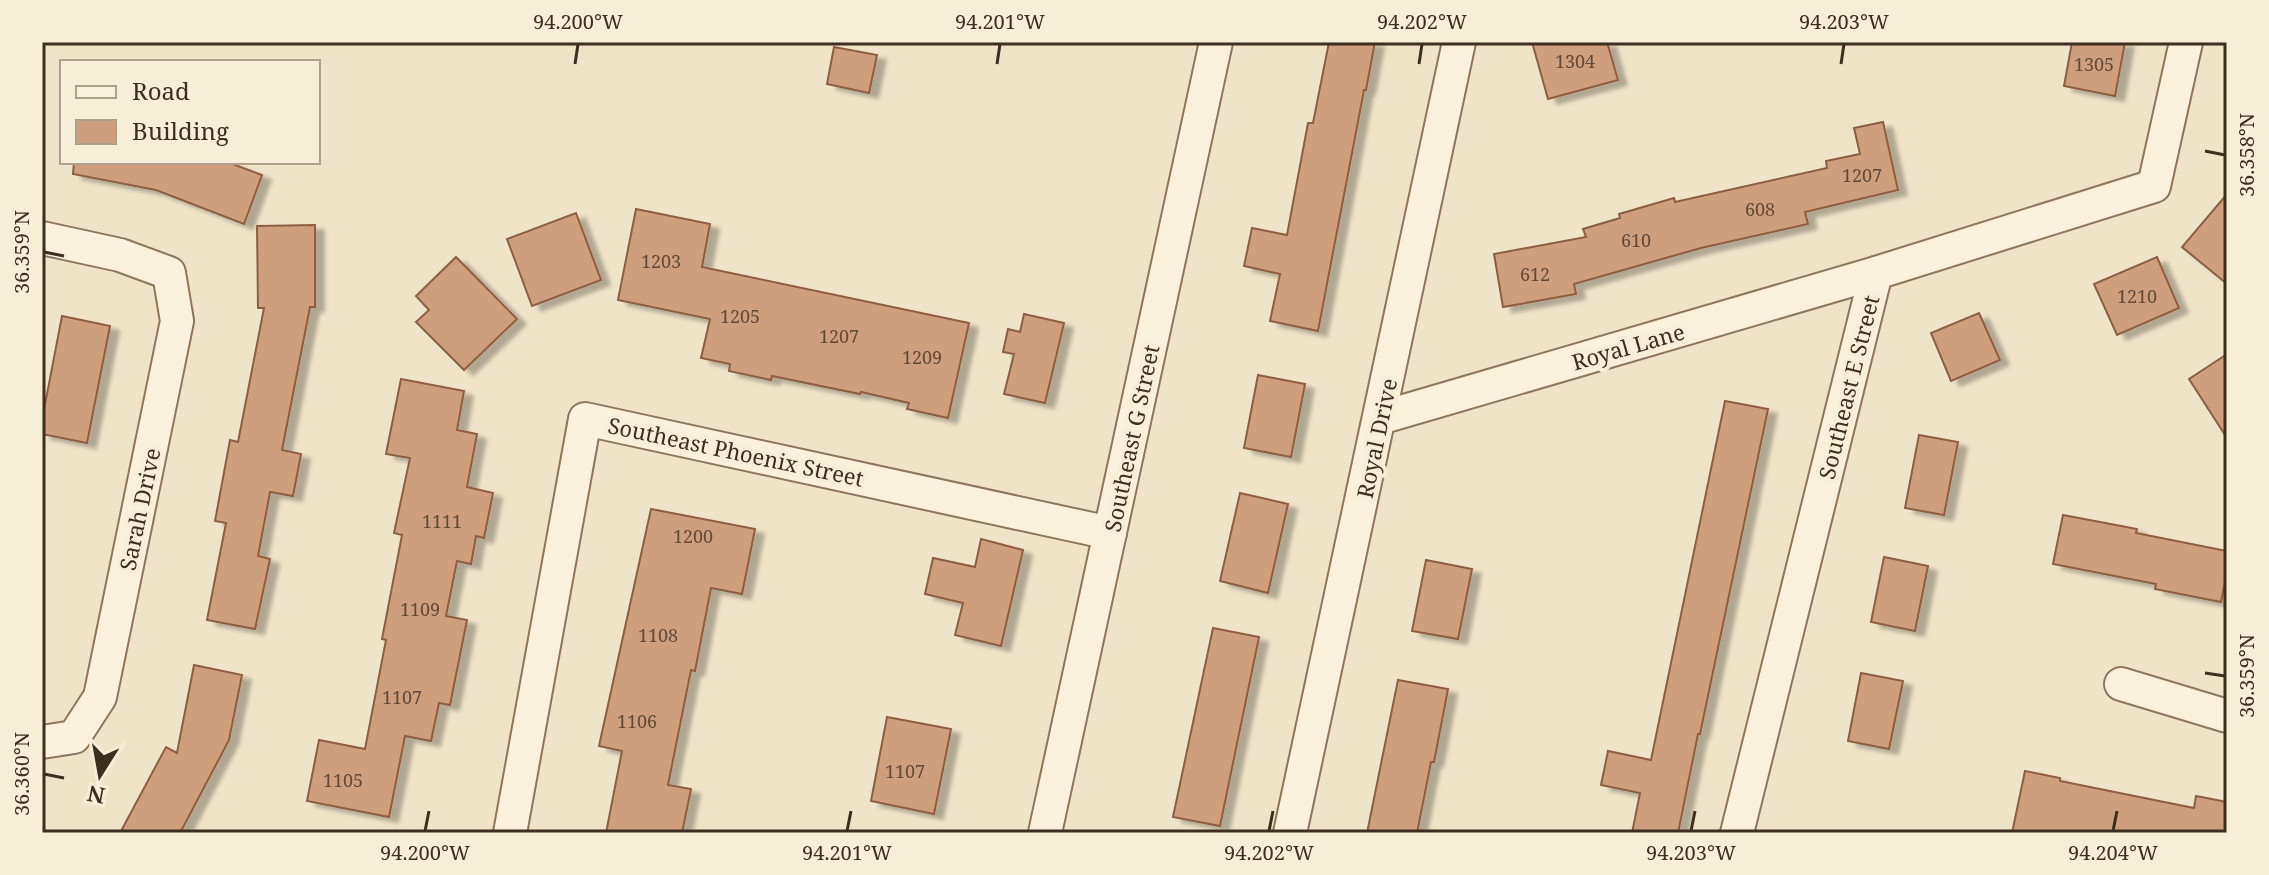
<svg xmlns="http://www.w3.org/2000/svg" width="2269" height="875" viewBox="0 0 2269 875" font-family="'Noto Serif',serif">
<defs>
<filter id="shadow"><feDropShadow dx="9" dy="5" stdDeviation="2" flood-color="#0004"/></filter>
</defs>
<rect width="100%" height="100%" fill="#f0e4c8"/>
<g fill="#cf9f7d" stroke="#8d5f41" stroke-width="2" filter="url(#shadow)">
<path d="M1329,42h46l-9,48h-2l-46,241 -48,-10 10,-47 -36,-8 8,-38 35,7 21,-112h5z"/>
<path d="M1532,42h75l11,38 -70,19z"/>
<path d="M2072,42h53l-10,54 -51,-10z"/>
<path d="M834,47l43,8 -8,38 -42,-9z"/>
<path d="M1883,122l15,68 -93,22 3,12 -107,24 -127,36 2,10 -73,13 -9,-53 92,-17 -3,-8 37,-11 -1,-4 55,-16 1,4 152,-34 -1,-7 34,-7 -6,-26z"/>
<path d="M74,162h153l35,13 -18,49 -88,-34 -83,-16z"/>
<path d="M2227,194v90l-45,-37z"/>
<path d="M636,209l74,15 -8,43 267,56 -21,95 -41,-9 2,-6 -48,-11 -1,2 -88,-18 -1,4 -42,-9 1,-7 -29,-6 9,-39 -92,-19z"/>
<path d="M576,213l25,67 -69,26 -25,-67z"/>
<path d="M315,225v82h-5l-28,143 19,4 -8,42 -23,-4 -12,64 12,3 -15,70 -48,-9 19,-97 -11,-2 15,-81 8,2 26,-134h-6l-1,-82z"/>
<path d="M456,257l61,62 -53,51 -48,-48 13,-12 -13,-14z"/>
<path d="M2157,257l22,51 -62,27 -23,-51z"/>
<path d="M1979,313l21,47 -49,21 -20,-48z"/>
<path d="M1024,314l40,9 -19,80 -41,-9 10,-40 -11,-2 5,-23 12,3z"/>
<path d="M62,316l48,10 -23,117 -45,-9v-14z"/>
<path d="M2227,354v84l-38,-59z"/>
<path d="M1258,375l47,9 -14,73 -47,-9z"/>
<path d="M401,379l63,12 -7,39 20,4 -10,53 26,6 -9,45 -8,-2 -5,28 -14,-3 -11,55 21,4 -17,85 -11,-2 -8,38 -26,-5 -16,81 -82,-16 12,-61 46,9 21,-109 -4,-1 20,-104 -8,-2 16,-75 -24,-4z"/>
<path d="M1725,401l43,8 -68,325h-2l-20,99h-46l8,-40 -39,-8 7,-34 43,9z"/>
<path d="M1919,435l39,7 -14,73 -39,-7z"/>
<path d="M1240,493l48,11 -20,89 -48,-12z"/>
<path d="M651,509l104,20 -13,65 -31,-6 -16,83 -4,-1 -23,115 23,4 -9,44h-76l16,-82 -23,-5z"/>
<path d="M2063,515l74,14 -1,4 91,18v21l-6,30 -66,-13 1,-5 -103,-20z"/>
<path d="M981,539l42,11 -22,96 -46,-11 8,-32 -38,-9 8,-36 42,9z"/>
<path d="M1884,557l44,9 -13,65 -44,-9z"/>
<path d="M1426,560l46,9 -14,70 -46,-8z"/>
<path d="M1213,628l46,9 -39,189 -47,-9z"/>
<path d="M194,665l48,10 -13,65 -49,93h-60l46,-86 11,6z"/>
<path d="M1861,673l42,8 -14,68 -41,-8z"/>
<path d="M1398,680l50,9 -14,73h-3l-14,71h-50z"/>
<path d="M887,717l64,12 -17,85 -63,-13z"/>
<path d="M2025,771l35,7v3l134,27 2,-12 31,6v31h-215z"/>
</g>
<g fill="none" stroke-linecap="round" stroke-linejoin="round">
<defs>
<g id="street">
<path d="M42,238l78,17 49,18 8,48 -77,376 -26,40 -32,5"/>
<path d="M1380,418l496,-145"/>
<path d="M2121,684l106,32"/>
<path d="M510,833l75,-414 525,114"/>
<path d="M1045,833l171,-791"/>
<path d="M1290,833l169,-791"/>
<path d="M1737,833l139,-560 278,-87 32,-144"/>
</g>
</defs>
<use href="#street" stroke="#8d765c" stroke-width="36"/>
<use href="#street" stroke="#faf1dc" stroke-width="32"/>
</g>
<path fill="none" stroke="#3d2e20" stroke-width="3" d="M575,64l3,-20M997,64l3,-20M1419,64l3,-20M1841,64l3,-20M2205,151l20,4M44,252l20,4M2205,673l20,3M44,774l20,4M425,831l4,-20M847,831l4,-20M1269,831l4,-20M1691,831l4,-20M2113,831l4,-20"/>
<g text-anchor="middle" dominant-baseline="central" stroke-width="8" stroke-linejoin="round" paint-order="stroke">
<g font-size="18" fill="#624a37">
<text x="1575" y="61">1304</text>
<text x="2094" y="64">1305</text>
<text x="1862" y="175">1207</text>
<text x="1760" y="209">608</text>
<text x="1636" y="240">610</text>
<text x="661" y="261">1203</text>
<text x="1535" y="274">612</text>
<text x="2137" y="296">1210</text>
<text x="740" y="316">1205</text>
<text x="839" y="336">1207</text>
<text x="922" y="357">1209</text>
<text x="442" y="521">1111</text>
<text x="693" y="536">1200</text>
<text x="420" y="609">1109</text>
<text x="658" y="635">1108</text>
<text x="402" y="697">1107</text>
<text x="637" y="721">1106</text>
<text x="905" y="771">1107</text>
<text x="343" y="780">1105</text>
</g>
<g font-size="22" fill="#3d2e20" stroke="#f7eed8">
<text transform="translate(1628 346) rotate(-16)">Royal Lane</text>
<text transform="translate(1848 387) rotate(-76)">Southeast E Street</text>
<text transform="translate(1131 438) rotate(-78)">Southeast G Street</text>
<text transform="translate(1376 438) rotate(-78)">Royal Drive</text>
<text transform="translate(736 451) rotate(12)">Southeast Phoenix Street</text>
<text transform="translate(139 509) rotate(-78)">Sarah Drive</text>
</g>
</g>
<rect width="2269" height="875" fill="none" stroke="#f7eed8" stroke-width="88"/>
<rect x="60" y="60" width="260" height="104" fill="#f7eed8" stroke="#ada18e" stroke-width="2"/>
<rect x="76" y="86" width="40" height="12" fill="#faf1dc" stroke="#ada18e" stroke-width="2"/>
<text x="132" y="100" font-size="24" fill="#3d2e20">Road</text>
<rect x="76" y="120" width="40" height="24" fill="#cf9f7d" stroke="#ada18e" stroke-width="2"/>
<text x="132" y="140" font-size="24" fill="#3d2e20">Building</text>
<g transform="translate(100 775) rotate(191)" stroke="#f7eed8" stroke-width="6" paint-order="stroke">
<path d="M0-6L14 30L0 20L-14 30Z" fill="#3d2e20"/>
<text y="-12" font-size="22" font-weight="bold" text-anchor="middle" fill="#3d2e20">N</text>
</g>
<rect x="44" y="44" width="2181" height="787" fill="none" stroke="#3d2e20" stroke-width="3"/>
<g font-size="20" text-anchor="middle" fill="#3d2e20">
<text x="578" y="29">94.200°W</text>
<text x="1000" y="29">94.201°W</text>
<text x="1422" y="29">94.202°W</text>
<text x="1844" y="29">94.203°W</text>
<text transform="translate(2247 155) rotate(-90)" y="7">36.358°N</text>
<text transform="translate(22 252) rotate(-90)" y="7">36.359°N</text>
<text transform="translate(2247 676) rotate(-90)" y="7">36.359°N</text>
<text transform="translate(22 774) rotate(-90)" y="7">36.360°N</text>
<text x="425" y="860">94.200°W</text>
<text x="847" y="860">94.201°W</text>
<text x="1269" y="860">94.202°W</text>
<text x="1691" y="860">94.203°W</text>
<text x="2113" y="860">94.204°W</text>
</g>
</svg>
